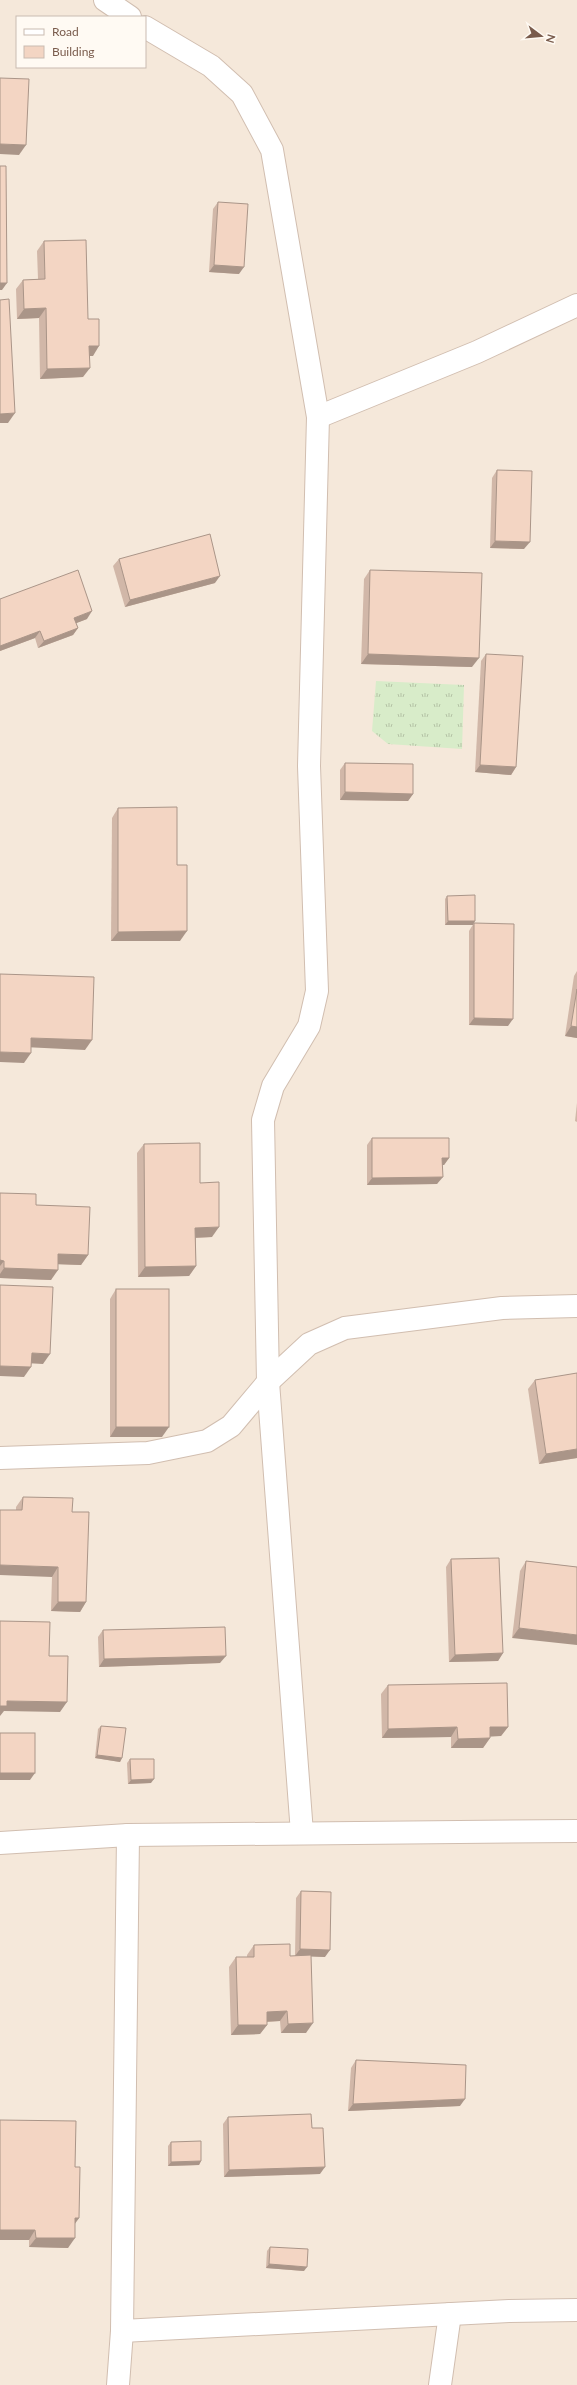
<svg xmlns="http://www.w3.org/2000/svg" width="577" height="2385" viewBox="0 0 577 2385" font-family="Lato,sans-serif">
<defs>
<pattern id="grass-tufts" width="24" height="20" patternUnits="userSpaceOnUse"><rect width="24" height="20" fill="#d8ecc9"/><path d="M3 7l-1-3M5 7V3M7 7l1-3M15 17l-1-3M17 17v-4M19 17l1-3" fill="none" stroke="#b4c2a5"/></pattern>
</defs>
<rect width="100%" height="100%" fill="#fdf6ec"/>
<path fill="#f5e8da" fill-rule="evenodd" d="M0,0h577v2385h-577zM17,17h128v50h-128z"/>
<path fill="url(#grass-tufts)" d="M376,681l88,4 -2,64 -74,-5 -16,-13z"/>
<g fill="none" stroke-linecap="round" stroke-linejoin="round">
<defs>
<g id="street">
<path d="M105,0l25,17"/>
<path d="M145,27l66,39 31,28 30,56 46,267 -9,349 8,225 -8,35 -36,60 -10,34 5,262 34,451"/>
<path d="M318,417l159,-65 100,-47"/>
<path d="M0,1458l148,-5 59,-12 24,-15 37,-44 41,-38 36,-16 157,-20 75,-2"/>
<path d="M0,1843l128,-8 449,-4"/>
<path d="M122,2331l387,-20 68,-1"/>
<path d="M118,2385l4,-54 6,-496"/>
<path d="M440,2385l10,-71"/>
</g>
</defs>
<use href="#street" stroke="#d1beb0" stroke-width="24"/>
<use href="#street" stroke="#fff" stroke-width="22"/>
</g>
<g fill="#d1b7a8">
<path d="M218,202l21,72 -30,-2 4,-63z"/>
<path d="M44,241l44,78 5,37h-4l-6,21 -43,2 -1,-61 -22,1 -1,-30 7,-9 15,-1 -1,-28z"/>
<path d="M497,470l27,79 -34,-1 2,-70z"/>
<path d="M119,559l96,24 -90,24 -12,-41z"/>
<path d="M370,570l102,97 -111,-3 3,-85z"/>
<path d="M0,599l87,20 -11,4 2,5 -5,7 -35,13 -3,-10 -35,13z"/>
<path d="M486,654l30,113 -5,8 -36,-3 6,-111z"/>
<path d="M345,763l68,31 -5,7 -68,-1v-30z"/>
<path d="M118,808l59,57 3,76h-69l1,-123z"/>
<path d="M447,896l26,29h-28v-26z"/>
<path d="M474,923l34,103 -39,-1v-94z"/>
<path d="M577,971v67l-12,-2 9,-60z"/>
<path d="M577,1103v19l-2,-1z"/>
<path d="M372,1138l77,20 -5,7h-2l-5,19 -70,1v-40z"/>
<path d="M144,1144l56,39 12,54 -16,1v28l-7,10 -51,1 -1,-124z"/>
<path d="M0,1193l36,12 52,50 -7,10 -23,-1 -7,16 -51,-2z"/>
<path d="M116,1289l46,148h-52v-138z"/>
<path d="M535,1380l42,78 -38,6 -11,-75z"/>
<path d="M23,1497l49,15 14,90 -6,10 -29,-1 1,-34 -36,-67v-3z"/>
<path d="M451,1559l52,94 -5,8 -49,1 -3,-95z"/>
<path d="M526,1561l51,6 -65,71 8,-67z"/>
<path d="M103,1630l117,33 -121,4 -1,-30z"/>
<path d="M388,1685l120,42 -7,9h-11v2l-7,10h-32v-11l-69,1 -1,-44z"/>
<path d="M101,1726l21,32 -2,4 -25,-4 3,-29z"/>
<path d="M130,1759l21,24 -23,1 -1,-21z"/>
<path d="M301,1891l24,66 -14,-1 -5,77h-25l-1,-12 -13,1v3l-7,9 -29,1 -2,-68 7,-10h11v-2l7,-10 36,11h5l1,-58z"/>
<path d="M356,2060l104,46 -112,5 3,-43z"/>
<path d="M228,2117l84,11 8,46 -96,3 -1,-53z"/>
<path d="M0,2120l75,47 4,51 -4,5 -7,25 -39,-1v-7h-29z"/>
<path d="M171,2142l30,19 -2,4 -31,1v-20z"/>
<path d="M270,2247l34,24 -38,-3 1,-17z"/>
</g>
<g fill="#aa9588">
<path d="M0,144l26,1 -7,10 -19,-1z"/>
<path d="M214,265l30,2 -5,7 -30,-2z"/>
<path d="M0,283h7l-5,7h-2z"/>
<path d="M46,308l-7,10 -22,1 7,-10z"/>
<path d="M89,346h10l-6,10h-11z"/>
<path d="M90,368l-7,9 -43,2 7,-10z"/>
<path d="M15,413l-7,10h-8v-9z"/>
<path d="M495,541l35,1 -6,7 -34,-1z"/>
<path d="M220,576l-5,7 -90,24 5,-7z"/>
<path d="M92,611l-5,8 -18,7 5,-8z"/>
<path d="M78,628l-5,7 -35,13 6,-7z"/>
<path d="M40,631l-5,7 -35,13v-5z"/>
<path d="M368,654l111,4 -7,9 -111,-3z"/>
<path d="M480,765l36,2 -5,8 -36,-3z"/>
<path d="M345,792l68,2 -5,7 -68,-1z"/>
<path d="M448,921h27l-2,4h-28z"/>
<path d="M187,931l-7,10h-69l7,-9z"/>
<path d="M474,1018l39,1 -5,7 -39,-1z"/>
<path d="M571,1026l6,1v11l-12,-2z"/>
<path d="M31,1038l61,2 -7,10 -61,-3z"/>
<path d="M0,1052l31,1 -7,10 -24,-1z"/>
<path d="M442,1158h7l-5,7h-7z"/>
<path d="M443,1177l-6,7 -70,1 5,-7z"/>
<path d="M219,1227l-7,10 -23,1 6,-10z"/>
<path d="M58,1254l30,1 -7,10 -30,-1z"/>
<path d="M0,1260l4,1 -4,5z"/>
<path d="M196,1266l-7,10 -51,1 7,-10z"/>
<path d="M4,1268l54,2 -7,10 -51,-2v-4z"/>
<path d="M32,1353l18,1 -7,10 -18,-1z"/>
<path d="M0,1366l31,1 -7,10 -24,-1z"/>
<path d="M116,1427h53l-7,10h-52z"/>
<path d="M577,1449v9l-38,6 7,-10z"/>
<path d="M0,1565l58,2 -6,10 -52,-2z"/>
<path d="M58,1602h28l-6,10 -29,-1z"/>
<path d="M519,1628l58,7v10l-65,-7z"/>
<path d="M503,1653l-5,8 -49,1 6,-7z"/>
<path d="M226,1656l-6,7 -121,4 5,-8z"/>
<path d="M7,1701l60,1 -7,10 -56,-1 -4,5v-10z"/>
<path d="M457,1727l-6,10 -69,1 6,-9z"/>
<path d="M490,1727h18l-7,9 -17,1z"/>
<path d="M490,1738l-7,10h-32l7,-9z"/>
<path d="M97,1755l25,3 -2,4 -25,-4z"/>
<path d="M0,1773h35l-5,7h-30z"/>
<path d="M154,1779l-3,4 -23,1 3,-4z"/>
<path d="M300,1949l30,1 -5,7 -30,-1z"/>
<path d="M287,2011l-7,10 -20,1 7,-10z"/>
<path d="M313,2023l-7,10h-25l7,-9z"/>
<path d="M238,2025h29l-7,9 -29,1z"/>
<path d="M465,2099l-5,7 -112,5 5,-7z"/>
<path d="M201,2161l-2,4 -31,1 3,-4z"/>
<path d="M325,2167l-5,7 -96,3 5,-7z"/>
<path d="M75,2218h4l-7,10z"/>
<path d="M0,2230h35l-6,10h-29z"/>
<path d="M36,2238h39l-7,10 -39,-1z"/>
<path d="M269,2264l38,3 -3,4 -38,-3z"/>
</g>
<g fill="#f3d5c3" stroke="#aa9588">
<path d="M0,78l29,1 -3,66 -26,-1z"/>
<path d="M0,166h6l1,117h-7z"/>
<path d="M218,202l30,2 -4,63 -30,-2z"/>
<path d="M86,240l2,79h11v27h-10l1,22 -43,1 -1,-61 -22,1 -1,-29 22,-1 -1,-38z"/>
<path d="M9,299l6,114 -15,1v-114z"/>
<path d="M497,470l35,1 -2,71 -35,-1z"/>
<path d="M210,534l10,42 -90,24 -11,-41z"/>
<path d="M78,570l14,41 -18,7 4,10 -34,13 -4,-10 -40,15v-47z"/>
<path d="M370,570l112,3 -3,85 -111,-4z"/>
<path d="M486,654l37,2 -7,111 -36,-2z"/>
<path d="M345,763l68,1v30l-68,-2z"/>
<path d="M177,807v58h10v66l-69,1v-124z"/>
<path d="M475,895v26h-27l-1,-25z"/>
<path d="M474,923l40,1 -1,95 -39,-1z"/>
<path d="M0,974l94,3 -2,63 -61,-2v15l-31,-1z"/>
<path d="M577,989v38l-6,-1z"/>
<path d="M372,1138h77v20h-7l1,19 -71,1z"/>
<path d="M200,1143v40l19,-1v45l-24,1 1,38 -51,1 -1,-123z"/>
<path d="M0,1193l36,1v11l54,2 -2,48 -30,-1v16l-54,-2v-7l-4,-1z"/>
<path d="M0,1285l53,2 -3,67 -18,-1 -1,14 -31,-1z"/>
<rect x="116" y="1289" width="53" height="138"/>
<path d="M577,1373v76l-31,5 -11,-74z"/>
<path d="M23,1497l50,1 -1,14h17l-3,90h-28v-35l-58,-2v-55h22z"/>
<path d="M499,1558l4,95 -48,2 -4,-96z"/>
<path d="M526,1561l51,6v68l-58,-7z"/>
<path d="M0,1621l50,1 -1,34h19l-1,46 -60,-1v5h-7z"/>
<path d="M225,1627l1,29 -122,3 -1,-29z"/>
<path d="M507,1683l1,44h-18v11l-32,1 -1,-12 -69,2v-44z"/>
<path d="M101,1726l25,2 -4,30 -25,-3z"/>
<rect x="0" y="1733" width="35" height="40"/>
<path d="M130,1759h24v20l-23,1z"/>
<path d="M301,1891l30,1 -1,58 -30,-1z"/>
<path d="M290,1944v12l21,-1 2,68 -25,1 -1,-13 -20,1v13h-29l-2,-68h18v-12z"/>
<path d="M356,2060l110,5 -1,34 -112,5z"/>
<path d="M311,2114l1,14h11l2,39 -96,3 -1,-53z"/>
<path d="M0,2120l76,1 -1,46h5l-1,51h-4v20h-39l-1,-8h-35z"/>
<path d="M201,2141v20l-30,1v-20z"/>
<path d="M270,2247l38,2 -1,18 -38,-3z"/>
</g>
<rect x="16" y="16" width="130" height="52" fill="#fffaf3" stroke="#cabbb1"/>
<rect x="24" y="29" width="20" height="6" fill="#ffffff" stroke="#cabbb1"/>
<text x="52" y="36" font-size="12" fill="#7a5c4d">Road</text>
<rect x="24" y="46" width="20" height="12" fill="#f3d5c3" stroke="#cabbb1"/>
<text x="52" y="56" font-size="12" fill="#7a5c4d">Building</text>
<g transform="translate(541 36) rotate(106)" stroke="#fffaf3" stroke-width="3" paint-order="stroke">
<path d="M0-3L7 15L0 10L-7 15Z" fill="#7a5c4d"/>
<text y="-6" font-size="11" font-weight="bold" text-anchor="middle" fill="#7a5c4d">N</text>
</g>
</svg>
